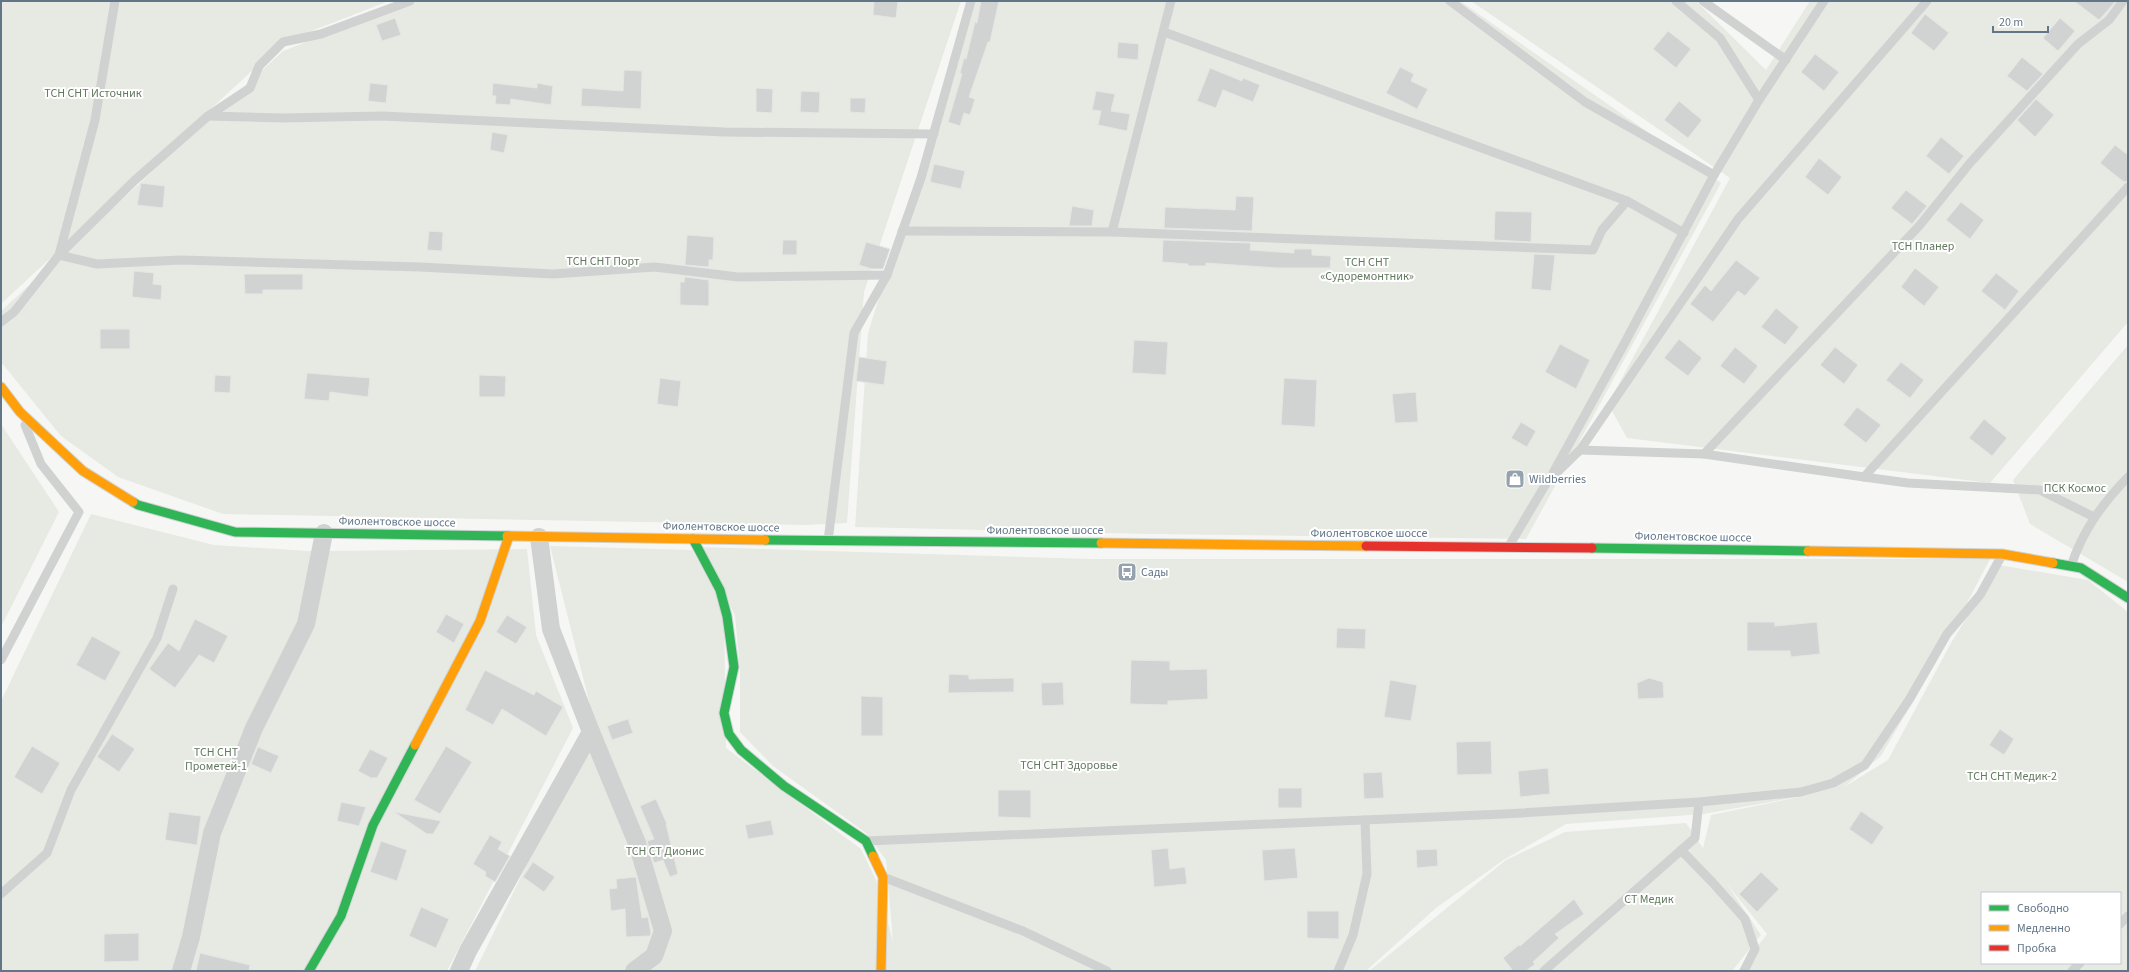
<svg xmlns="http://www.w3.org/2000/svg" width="2129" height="972" viewBox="0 0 2129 972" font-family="'Source Sans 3',sans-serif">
<rect width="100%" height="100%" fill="#f6f7f5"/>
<g fill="#e6eae3" fill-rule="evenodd">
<path d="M1,1h388l-106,41 -282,262z"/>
<path d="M411,1h550l-97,291 -17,231 -44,2 -580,-11 -105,-37 -57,-41 -60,-74v-51l282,-260z"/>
<path d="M971,1h489l261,182 -195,356 -373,-5 -298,-7 13,-194z"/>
<path d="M1471,1h225l70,69 44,-69h318v321l-138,161 -363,-45 -19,-34 122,-226z"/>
<path d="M2128,345v237l-98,-58 -17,-44z"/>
<path d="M1,424l58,88 -58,115z"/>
<path d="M91,514l123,31 95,6 218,-2 9,86 37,93 -126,243h-446v-270z"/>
<path d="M550,546l142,4 32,58 2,140 135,101 15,31 17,61 -7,-81 -20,-27 -93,-67 -33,-34v-61l-5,-56 -35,-68 391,12h899l-55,105 -54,92 -37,31 44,-27 63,-117 48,-78 89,15 40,32v359h-390l29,-37 -40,-50 34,51 -29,36h-363l137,-111 59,-28 121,-9 17,25 8,-33 103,-21 -110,20 -138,10 -61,35 -69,49 -70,63h-891l120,-246zM1982,893h138v70h-138z"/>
</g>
<g fill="#d1d3d3" stroke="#e6e6e4">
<path d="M874,1h24l-2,17 -23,-3z"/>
<path d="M981,1h18l-9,41h-2l-19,55 6,2 -5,16 -6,-2 -4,13 -12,-4 14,-48 -2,-1 4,-15 2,1 9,-37 2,1z"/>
<path d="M2074,1h42l-17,19z"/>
<path d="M1925,14l24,19 -15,18 -23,-18z"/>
<path d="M395,18l6,17 -19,6 -6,-16z"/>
<path d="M2060,18l15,13 -17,20 -15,-13z"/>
<path d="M1668,31l23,18 -15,19 -23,-19z"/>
<path d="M1118,42l21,2 -1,16 -21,-2z"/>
<path d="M1815,54l24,18 -15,19 -23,-19z"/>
<path d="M2022,57l21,17 -16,17 -20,-15z"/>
<path d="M1400,67l14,7 -3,7 17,8 -11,20 -31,-16z"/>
<path d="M1210,68l32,13 1,-3 17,7 -7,17 -30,-12 -7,18 -19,-7z"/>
<path d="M624,70l18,1 -1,38 -60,-3 1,-18 41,3z"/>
<path d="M370,83l18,2 -2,18 -18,-2z"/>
<path d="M493,83l44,5v-5l16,3 -2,19 -40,-6 -1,6 -15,-1 1,-8h-4z"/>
<path d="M756,88l17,1 -1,24 -16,-1z"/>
<path d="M801,91l19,1 -1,21 -19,-1z"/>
<path d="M1096,91l19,3 -4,17 19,3 -3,17 -29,-6 3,-14 -9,-1z"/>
<path d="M850,98h16l-1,15 -15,-1z"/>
<path d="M2036,99l18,16 -19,22 -18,-17z"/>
<path d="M1679,101l23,19 -14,18 -24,-18z"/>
<path d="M492,132l16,3 -4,18 -14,-3z"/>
<path d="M1941,137l23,19 -15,18 -23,-18z"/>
<path d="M2115,145l13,10v26l-4,1 -24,-19z"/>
<path d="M1819,158l23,19 -14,18 -23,-18z"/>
<path d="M934,164l31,7 -4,18 -31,-7z"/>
<path d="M141,183l24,3 -2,22 -26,-3z"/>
<path d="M1906,190l21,16 -15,18 -21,-16z"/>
<path d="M1236,196l18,1 -2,34 -88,-3 1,-21 70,3z"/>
<path d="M1961,202l23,18 -14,19 -24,-19z"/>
<path d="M1072,206l22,4 -2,16h-23z"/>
<path d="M1495,211l37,1 -1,30 -37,-2z"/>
<path d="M429,231l14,1 -1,19 -15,-1z"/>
<path d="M687,235l27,2 -1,23h-4v7l-24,-2z"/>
<path d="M783,240h14v15h-15z"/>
<path d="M1163,240l88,3 -1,7 44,3v-4h18v6l19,1 -1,12h-53l-71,-5v3h-18v-2l-26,-2z"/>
<path d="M866,242l24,7 -7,20h-11l-13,-4z"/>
<path d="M1534,254l21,1 -4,36 -20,-2z"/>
<path d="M1736,260l24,18 -15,18 -7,-5 -25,31 -23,-18 15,-19 6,6z"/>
<path d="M1915,268l24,19 -15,19 -23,-19z"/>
<path d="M134,271l20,2 -1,11 9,1 -1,15 -29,-3z"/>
<path d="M1996,273l23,18 -14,19 -24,-19z"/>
<path d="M244,274h59v16h-40v4h-18z"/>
<path d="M685,277l24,3v26l-29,-1v-23h4z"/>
<path d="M1776,308l23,19 -14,18 -24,-18z"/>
<rect x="100" y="329" width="30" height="20"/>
<path d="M1679,339l23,19 -14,18 -24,-18z"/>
<path d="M1134,340l34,2 -2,33 -34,-2z"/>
<path d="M1560,344l30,16 -14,29 -31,-17z"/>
<path d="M1735,347l23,19 -14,18 -24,-18z"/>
<path d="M1835,347l23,18 -14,19 -24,-19z"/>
<path d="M859,357l28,4 -3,24 -28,-4z"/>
<path d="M1901,362l23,18 -14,18 -24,-18z"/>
<path d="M307,373l63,5 -2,19 -38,-5 -1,9 -25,-2z"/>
<path d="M215,375l16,1 -1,17 -16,-1z"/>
<path d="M479,375l27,1 -1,21h-26z"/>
<path d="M660,378l21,3 -3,26 -21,-3z"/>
<path d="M1284,378l33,2 -2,47 -34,-2z"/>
<path d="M1416,392l2,30 -23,1 -3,-29z"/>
<path d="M1857,407l24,18 -15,18 -23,-18z"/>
<path d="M1984,419l23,19 -15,18 -23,-18z"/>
<path d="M1521,422l15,9 -9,16 -16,-9z"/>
<path d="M446,614l18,10 -10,19 -18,-11z"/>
<path d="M507,615l20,12 -11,17 -20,-12z"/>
<path d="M195,619l33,17 -14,27 -15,-8 -24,33 -26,-19 19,-26 11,8z"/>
<path d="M1747,622h28v4l42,-4 3,32 -29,3 -1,-6h-43z"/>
<path d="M1337,628l29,1 -1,20 -29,-1z"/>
<path d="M92,636l29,16 -16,29 -29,-16z"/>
<path d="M1131,660l39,1v9l37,-1 1,30 -40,2v4l-38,-1z"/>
<path d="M485,670l49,25 2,-4 27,16 -17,29 -44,-27 -9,16 -28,-15z"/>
<path d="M949,674l20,1v4l45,-1v14l-66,1z"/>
<path d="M1649,678l14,4 1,16 -26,1 -1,-16z"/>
<path d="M1390,680l27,5 -6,36 -27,-4z"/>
<path d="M1063,682l1,23 -22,1 -1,-23z"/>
<path d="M861,696l22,1v39h-22z"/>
<path d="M628,719l5,14 -21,7 -5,-14z"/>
<path d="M2000,729l14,10 -10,16 -15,-10z"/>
<path d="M112,734l23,15 -16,23 -22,-15z"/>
<path d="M1491,741l1,33 -35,1 -1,-33z"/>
<path d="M32,746l28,17 -18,31 -28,-17z"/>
<path d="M446,746l26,16 -32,52 -26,-14z"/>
<path d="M258,747l21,9 -8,17 -20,-9z"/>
<path d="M370,749l18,9 -11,20h-6l-13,-7z"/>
<path d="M1548,768l2,26 -30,3 -2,-26z"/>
<path d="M1382,772l2,26 -20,1 -1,-26z"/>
<rect x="1278" y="788" width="24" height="20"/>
<path d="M998,790h33v28l-33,-1z"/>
<path d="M656,799l11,25h-1l12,50 -8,3 -7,-17 -9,3 -7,-22 7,-2 -14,-33z"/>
<path d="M341,802l25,5 -7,19 -22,-5z"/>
<path d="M1861,811l23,16 -12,18 -23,-16z"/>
<path d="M169,812l32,4 -4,29 -32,-5z"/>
<path d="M394,812l47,9 -8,13h-6z"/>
<path d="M771,820l3,15 -26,4 -3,-14z"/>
<path d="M490,835l12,7 -4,7 12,7 -15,26 -10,-6 1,-4 -13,-8z"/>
<path d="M381,841l26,9 -10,31 -27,-9z"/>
<path d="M1168,848l2,21 15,-2 2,17 -33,3 -3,-37z"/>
<path d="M1295,848l3,30 -34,3 -2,-31z"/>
<path d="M1437,849l1,17 -21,2 -1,-18z"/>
<path d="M533,862l22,15 -11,15 -21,-15z"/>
<path d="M1761,872l18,17 -22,23 -18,-18z"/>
<path d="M636,877l6,41 6,-1 3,16 -1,3 -24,1 -1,-28 -14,2 -2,-22 8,-1 -1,-9z"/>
<path d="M1574,899l10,15 -29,20 4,4 -26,24 2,2 -9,7h-13l-10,-13 16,-13 1,1z"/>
<path d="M421,907l28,12 -13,29 -27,-12z"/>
<path d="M1307,911h32v28l-32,-1z"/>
<path d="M139,933v28l-35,1v-28z"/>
<path d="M200,953l50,12 -1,6h-53z"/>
</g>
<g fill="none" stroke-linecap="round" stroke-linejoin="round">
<defs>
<g id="fast">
<path d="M133,502l5,3 97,27 272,4"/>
<path d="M693,539l27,51 7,26 7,51 -10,46 5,21 12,16 43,36 82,55 7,15"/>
<path d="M765,540l336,3"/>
<path d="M1592,548l216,3"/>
<path d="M2053,563l28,5 47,30"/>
<path d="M309,971l32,-55 32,-91 42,-80"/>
</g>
<g id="slow">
<path d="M1,387l19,25 63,59 50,31"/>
<path d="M507,536l258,4"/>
<path d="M1101,543l265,3"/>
<path d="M1808,551l194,3 51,9"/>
<path d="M415,745l65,-124 29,-85"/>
<path d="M873,856l10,21 -2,94"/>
</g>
<path id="jam" d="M1366,546l226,2"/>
</defs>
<use href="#fast" stroke="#d1d4d5" stroke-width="11"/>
<use href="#slow" stroke="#d1d4d5" stroke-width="11"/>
<use href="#jam" stroke="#d1d4d5" stroke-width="11"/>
<g stroke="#d0d2d2" stroke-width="9">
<path d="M115,1l-20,119 -36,135 38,9 84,-4 239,7 133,7 102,-7 83,10 149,-2"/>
<path d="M1450,1l135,101 129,73"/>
<path d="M1676,1l44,37 39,62"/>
<path d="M1703,1l83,59"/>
<path d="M1164,32l463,169 57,32"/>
<path d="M208,116l75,2 99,-2 342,16 210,2"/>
<path d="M902,231l210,1 481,18 9,-20 25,-29"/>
<path d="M1112,232l59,-231"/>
<path d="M1,322l13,-10 45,-57 75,-74 74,-65 42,-28 9,-22 24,-24 38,-8 89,-33"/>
<path d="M1580,450l124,4 160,23 264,-290"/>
<path d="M1704,454l216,-229 50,-62 108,-119 31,-24 14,-19"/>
<path d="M1553,473l70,-127 91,-171 45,-75 65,-99"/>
<path d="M1864,477l44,6 132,7 54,27"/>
<path d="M828,541l26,-208 33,-58 34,-97 50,-177"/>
<path d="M1509,546l38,-64 33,-32 158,-231 189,-218"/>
<path d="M2071,566c12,-36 31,-62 57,-89"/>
<path d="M1,660l78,-148 -38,-48 -16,-39"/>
<path d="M867,841l637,-27 195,-12 102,-10 32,-9 32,-18 44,-65 38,-66 33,-39 22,-40"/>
<path d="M1681,850l32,33 32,36 10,30 -11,22"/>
<path d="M883,877l140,54 84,40"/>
<path d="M1,894l46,-41 24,-63 86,-152 16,-49"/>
<path d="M2120,924l8,-8"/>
<path d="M1338,971l15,-36 14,-61 -2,-54"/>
<path d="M1544,971l151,-133 4,-36"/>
<path d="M2072,971l8,-8"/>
</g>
<g stroke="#d0d2d2" stroke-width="18">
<path d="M591,732l46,111 26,88 -9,25 -20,15"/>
<path d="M181,971l10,-34 21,-104 42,-105 52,-104 18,-91"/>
<path d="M459,971l9,-20 123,-219 -40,-103 -12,-92"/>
</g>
<use href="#fast" stroke="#30b455" stroke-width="9"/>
<use href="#slow" stroke="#ff9f0a" stroke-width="9"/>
<use href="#jam" stroke="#e5322d" stroke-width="9"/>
</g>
<defs>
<symbol id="shop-square" viewBox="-11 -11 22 22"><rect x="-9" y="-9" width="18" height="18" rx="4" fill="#96a3ae" stroke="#fff"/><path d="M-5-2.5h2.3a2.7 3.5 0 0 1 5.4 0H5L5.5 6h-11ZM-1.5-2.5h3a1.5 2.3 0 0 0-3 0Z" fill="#fff"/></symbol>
<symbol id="bus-square" viewBox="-11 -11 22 22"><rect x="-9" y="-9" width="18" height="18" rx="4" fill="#96a3ae" stroke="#fff"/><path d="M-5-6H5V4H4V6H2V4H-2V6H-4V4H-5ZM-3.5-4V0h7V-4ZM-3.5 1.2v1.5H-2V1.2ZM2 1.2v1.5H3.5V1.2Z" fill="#fff"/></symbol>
</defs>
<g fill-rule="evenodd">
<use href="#shop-square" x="1504" y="468" width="22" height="22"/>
<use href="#bus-square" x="1116" y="561" width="22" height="22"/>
</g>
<g text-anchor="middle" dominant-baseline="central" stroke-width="4" stroke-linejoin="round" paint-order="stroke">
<g font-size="12" fill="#637a5f" stroke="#fff">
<text x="93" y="93">ТСН СНТ Источник</text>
<text x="1923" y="246">ТСН Планер</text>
<text x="603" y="261">ТСН СНТ Порт</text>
<text x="1367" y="262">ТСН СНТ<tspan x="1367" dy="14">«Судоремонтник»</tspan></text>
<text x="2075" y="488">ПСК Космос</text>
<text x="216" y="752">ТСН СНТ<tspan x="216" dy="14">Прометей-1</tspan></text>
<text x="1069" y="765">ТСН СНТ Здоровье</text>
<text x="2012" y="776">ТСН СНТ Медик-2</text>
<text x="665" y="851">ТСН СТ Дионис</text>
<text x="1649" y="899">СТ Медик</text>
</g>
<g font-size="12" fill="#637688" stroke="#fff" text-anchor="start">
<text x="1529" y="479">Wildberries</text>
<text x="1141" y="572">Сады</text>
</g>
<g font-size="12" fill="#637688" stroke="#fff">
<text transform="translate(397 522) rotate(1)">Фиолентовское шоссе</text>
<text transform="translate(721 527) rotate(1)">Фиолентовское шоссе</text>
<text x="1045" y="530">Фиолентовское шоссе</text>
<text x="1369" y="533">Фиолентовское шоссе</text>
<text transform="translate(1693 537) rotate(1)">Фиолентовское шоссе</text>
</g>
</g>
<rect width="2129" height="972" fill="none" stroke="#637688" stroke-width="4"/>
<rect x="1981" y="892" width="140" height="72" fill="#ffffff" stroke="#c1c8cf"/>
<rect x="1989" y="905" width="20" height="6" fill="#30b455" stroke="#c1c8cf"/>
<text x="2017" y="912" font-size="12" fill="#637688">Свободно</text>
<rect x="1989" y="925" width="20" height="6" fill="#ff9f0a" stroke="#c1c8cf"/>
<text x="2017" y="932" font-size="12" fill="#637688">Медленно</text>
<rect x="1989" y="945" width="20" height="6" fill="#e5322d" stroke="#c1c8cf"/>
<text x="2017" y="952" font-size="12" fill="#637688">Пробка</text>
<path d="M1993 26v6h55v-6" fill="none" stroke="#637688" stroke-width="2"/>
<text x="1999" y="26" font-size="12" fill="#637688" stroke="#ffffff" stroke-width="3" paint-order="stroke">20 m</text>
</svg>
